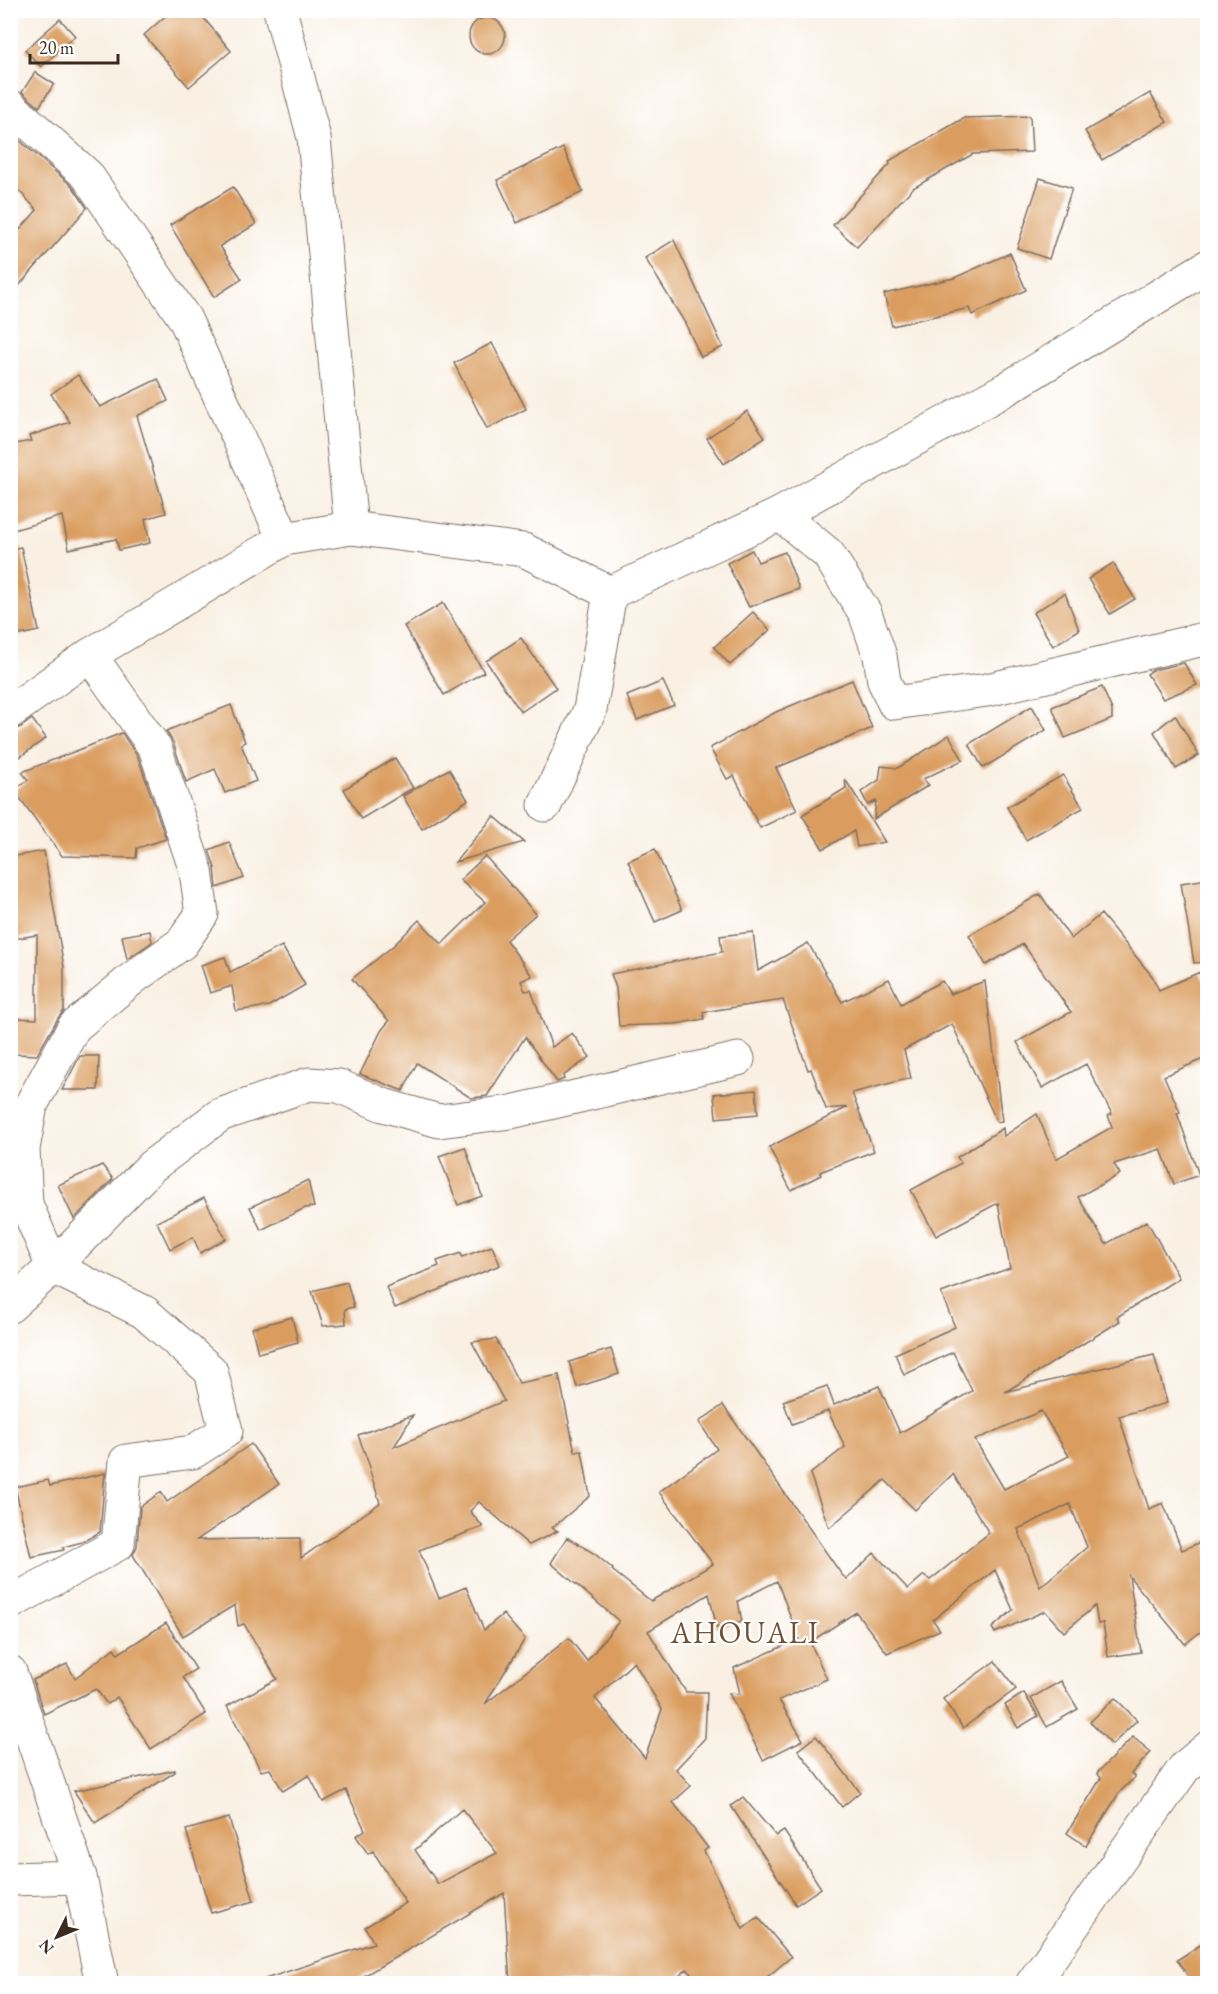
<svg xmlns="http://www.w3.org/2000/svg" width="1218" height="1994" viewBox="0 0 1218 1994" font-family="'EB Garamond',serif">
<rect width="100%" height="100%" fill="#fff"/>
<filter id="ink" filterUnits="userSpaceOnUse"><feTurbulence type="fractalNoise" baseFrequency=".0167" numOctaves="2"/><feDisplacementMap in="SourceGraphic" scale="12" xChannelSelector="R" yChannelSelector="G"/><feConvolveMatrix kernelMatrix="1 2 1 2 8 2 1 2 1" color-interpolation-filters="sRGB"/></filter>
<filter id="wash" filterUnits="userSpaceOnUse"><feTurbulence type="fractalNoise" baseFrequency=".008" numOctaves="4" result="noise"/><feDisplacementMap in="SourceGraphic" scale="24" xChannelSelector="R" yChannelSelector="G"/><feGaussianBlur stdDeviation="1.35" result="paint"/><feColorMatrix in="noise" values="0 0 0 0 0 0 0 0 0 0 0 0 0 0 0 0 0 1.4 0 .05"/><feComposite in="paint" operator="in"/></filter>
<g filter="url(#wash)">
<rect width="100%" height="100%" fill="#f9f0e3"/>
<g id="blocks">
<g fill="#da9d5e" fill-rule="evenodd">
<path d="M172,10h25l34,41 -42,36 -45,-52z"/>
<circle cx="487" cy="36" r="18"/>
<path d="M60,19l15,17 -34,31 -16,-17z"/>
<path d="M35,72l19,12 -15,23 -17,-15z"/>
<path d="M1150,93l17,29 -65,38 -17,-29z"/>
<path d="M1030,116l2,36 -59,2 -60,34 -56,59 -24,-22 57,-61 -1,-3 75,-43z"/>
<path d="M10,132l63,55 14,21 -77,88v-55l27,-31 -27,-29z"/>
<path d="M563,148l20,44 -66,31 -20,-43z"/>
<path d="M1040,178l32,10 -23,71 -32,-11z"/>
<path d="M233,187l23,37 -36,22 22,33 -28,18 -44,-72z"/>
<path d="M674,240l49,107 -22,10 -16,-34 -40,-65z"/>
<path d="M1010,253l16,37 -54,25 -3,-7 -77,18 -8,-32 70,-16z"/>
<path d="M492,343l34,66 -39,20 -33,-66z"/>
<path d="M78,375l22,32 58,-28 10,22 -31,15 29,97 -21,6 5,24 -31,7 -3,-11 -47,10 -7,-33 -52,15v-86l21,-4 -2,-5 41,-14 -19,-28z"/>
<path d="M747,411l18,26 -41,27 -17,-26z"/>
<path d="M21,547l18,84 -29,6v-88z"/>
<path d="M752,550l6,12 27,-10 14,37 -50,18 -22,-44z"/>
<path d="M1113,563l22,36 -25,15 -22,-35z"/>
<path d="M1065,593l14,37 -26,16 -20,-33z"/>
<path d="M443,603l41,69 -40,23 -40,-69z"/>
<path d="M753,612l17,18 -40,35 -16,-18z"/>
<path d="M521,638l35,50 -35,24 -35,-51z"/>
<path d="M1184,663l13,22 -34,14 -16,-25 6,-4z"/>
<path d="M852,680l20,48 -96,40 21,42 -37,18 -26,-52 -7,3 -17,-31 66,-36z"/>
<path d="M663,681l11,24 -37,15 -10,-24z"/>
<path d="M1102,687l10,23v9l-47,19 -13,-31z"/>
<path d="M231,705l14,37 -4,2 15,37 -31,12 -10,-24 -29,13 -13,-40 -7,-11z"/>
<path d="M1032,706l14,24 -63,38 -14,-24z"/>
<path d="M1175,715l24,40 -23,14 -22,-37z"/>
<path d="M32,719l14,19 -36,26v-33l11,-4z"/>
<path d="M122,733l16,24 28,82 -29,9 -1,10 -74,-2 -48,-66 14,-10 -6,-8z"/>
<path d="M949,735l14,25 -40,19 6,6 -55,34 2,-18 -8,4 -7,-13 18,-12 2,-14 17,2z"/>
<path d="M395,758l18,30 -52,31 -17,-30z"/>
<path d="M449,769l19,31 -46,29 -19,-33z"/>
<path d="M1063,775l20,33 -57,32 -19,-33z"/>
<path d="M845,779l40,63 -28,5 -3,-16 -31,18 -21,-34 44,-27z"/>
<path d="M494,816l30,26 -69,20z"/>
<path d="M229,842l15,36 -27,10 -2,-20 -6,-18z"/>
<path d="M655,849l27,61 -27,12 -27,-61z"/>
<path d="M44,851l20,116v44l-6,7 -21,37 -22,-1 1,-36 21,1v-84l-24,4 -3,-16v-66z"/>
<path d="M485,856l51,58 -30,26 26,36 -11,5 4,10 6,-1 21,57 20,-14 18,24 -27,19 1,3 -7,3 -32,-45 -38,59 -16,2 -54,-35 -14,28 -43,-17 21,-43 8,-10 -37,-42 41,-33 26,-26 23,24 43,-42 -25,-22z"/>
<path d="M1208,879v83l-14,1 -13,-80z"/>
<path d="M1040,894l31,45 30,-25 51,62 7,14 41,-18 8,17v68l-44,19 16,36 -3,1 22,62 -25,9 -13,-35 -47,15 6,10 -42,23 28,47 41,-23 32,57 -62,39 3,4 -115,71 149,-37 13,48 -48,13 30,93 14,-6 19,47 26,-11v87l-23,18 -56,-68 12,76 -33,5 -5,-34 -5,1 -3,-18 -31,26 -19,-21 -50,22 -3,-5 21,-18 -18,-40 -62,50 7,10 -53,23 -31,-41 -46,30 17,37 -48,21 24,40 -40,20 -34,-67 11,1 -6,-26 65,-29 -22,-58 -39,20 4,21 -25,6 -8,-34 -61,37 38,61h21l-2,46 -29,31 15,17 -18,16 35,46 -4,3 39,78 15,-12 33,40 -31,26h-60l-13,-14 -16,14h-161l-6,-90 -152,90h-86l-1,-4 109,-36 -9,-16 41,-24 -33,-52 -5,3 -12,-18 9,-6 -19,-40 -23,12 -14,-27 -26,16 -13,-22 -9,2 -34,-65 50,-27 -33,-55 -6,2 -3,-21 -52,31 -50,-81 4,-9 3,-39 21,-15 6,10 84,-58 28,40 -82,56 103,-2 1,20 79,-55 -11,-35 1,-1 -12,-32 55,-20 -19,32 110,-46 -32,-59 24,-3 23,44 40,-8 16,77 7,-1 8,45 -38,32 6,3 -29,14 -50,-43 -9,9 13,16 -64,23 20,48 27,-11 18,43 19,-16 22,25 -40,65 84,-66 18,23 32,-40 -68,-58 16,-26 28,17 18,15 -1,1 39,31 62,-37 -54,-72 58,-43 -18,-27 24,-17 119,170 5,4 27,-26 34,36 16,-14 6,5 59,-47 -36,-59 -38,36 -30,-30 -56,48 -19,-54 35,-27 -17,-36 -36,13 -9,-23 44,-15 7,19 45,-19 21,47 72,-42 -19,-39 -49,23 -9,-21 60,-27 -14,-34 69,-25 -12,-65 -62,33 -25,-46 50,-27 -4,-6 46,-29 1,8 33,-22 19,45 56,-32 -4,-12 4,-1 -26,-50 -44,24 -25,-46 54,-30 -48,-68 -37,21 -17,-30zM1041,1411l28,45 -65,33 -29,-49zM1070,1504l17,43 -47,40 -22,-58zM634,1662l28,47 -17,49 -50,-60zM462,1809l35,44 -59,31 -23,-34z"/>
<path d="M150,931l2,11 -25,17 -5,-23z"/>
<path d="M753,932l5,39 50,-28 34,59 47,-23 12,25 41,-23 8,13 35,-13 17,140 -5,1 -45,-98 -48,26 7,28 -59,15 22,58 -54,21 1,3 -30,15 -22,-43 79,-40 -22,2 -15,-40 -3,1 -25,-70 -80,12 1,7 -29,5 -56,2 -3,-38 -5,-14 111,-22 -2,-16z"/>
<path d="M282,946l23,39 -36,21 -33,5 -4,-25 -22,7 -9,-28 24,-8 5,15z"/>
<path d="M80,1056h19l-1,34h-36z"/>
<path d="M756,1090l2,24 -42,4 -2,-24z"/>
<path d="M465,1147l17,49 -24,9 -19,-49z"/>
<path d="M102,1165l11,14 -39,40 -16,-34z"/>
<path d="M308,1180l6,27 -9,1 -44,22 -11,-23z"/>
<path d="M204,1198l22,41 -26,14 -7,-16 -23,12 -13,-27z"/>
<path d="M492,1246l8,19 -105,43 -9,-21 53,-21 -2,-5 24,-8 1,4z"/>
<path d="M347,1282l7,25 -9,2 1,15 -23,2 -11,-35z"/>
<path d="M292,1317l6,25 -40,11 -6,-25z"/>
<path d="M611,1349l8,25 -42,13 -8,-25z"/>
<path d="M105,1473l-5,59 -18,10 -19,5 1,3 -33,7 -16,-70 33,-7 2,6z"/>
<path d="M166,1623l30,46 -13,8 23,37 -55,35 -34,-52 -10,7 -11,-15 -52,25 -11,-34 34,-16 8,14 39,-30 4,6z"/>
<path d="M995,1661l21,28 -53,39 -20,-29z"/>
<path d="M1061,1681l17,28 -31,18 -16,-29z"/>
<path d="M1024,1693l14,23 -20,12 -13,-23z"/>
<path d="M1115,1698l22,22 -25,25 -22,-23z"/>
<path d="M816,1736l44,56 -18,15 -44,-57z"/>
<path d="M1133,1737l18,15 -20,22 4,3 -16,16 -33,53 -19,-13 34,-55 -4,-5z"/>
<path d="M175,1770v2l-80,51 -21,-32z"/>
<path d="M743,1797l33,39 8,-5 37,57 -25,17 -65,-99z"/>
<path d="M229,1818l25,83 -43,12 -25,-83z"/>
<path d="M1208,1940v43h-15l-16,-23z"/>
</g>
</g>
</g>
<g filter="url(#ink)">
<use href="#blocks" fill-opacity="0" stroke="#7e6f63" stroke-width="1.5"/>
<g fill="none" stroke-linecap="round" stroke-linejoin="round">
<defs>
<g id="minor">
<path d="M280,10l34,128 37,390"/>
<path d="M10,106l77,69 98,144 99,220"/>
<path d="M780,514l48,40 37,59 15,43 4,25 10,22 93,-13 221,-52"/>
<path d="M610,593l170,-79 226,-125 202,-123"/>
<path d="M10,712l80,-57 194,-116 67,-11 173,22 86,43 -20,117 -45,95"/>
<path d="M10,1306l43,-39 99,-101 68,-51 89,-31 30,2 44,19 56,16 72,-9 227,-53"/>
<path d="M10,1603l108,-59 8,-83 67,-9 33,-21 -15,-60 -67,-59 -91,-45 -27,-63 -3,-55 8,-44 43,-78 59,-49 49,-35 20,-29 -6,-43 -41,-123 -65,-93"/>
<path d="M10,1672l70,205 22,107"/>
<path d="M10,1879l70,-2"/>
<path d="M1032,1984l153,-217 23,-19"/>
</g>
</defs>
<use href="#minor" stroke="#7e6f63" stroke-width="35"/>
<use href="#minor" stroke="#fff" stroke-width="33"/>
</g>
</g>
<g text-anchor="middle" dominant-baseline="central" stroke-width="4.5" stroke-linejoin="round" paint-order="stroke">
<g font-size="30" letter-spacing="1.5" fill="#735234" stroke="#fff">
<text x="745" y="1632">AHOUALI</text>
</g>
</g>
<rect width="1218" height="1994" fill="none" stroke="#fff" stroke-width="36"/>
<g transform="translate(57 1937) rotate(227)" stroke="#ffffff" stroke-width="4.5" paint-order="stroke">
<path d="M0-4.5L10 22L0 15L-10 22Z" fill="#3b2a1e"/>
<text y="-9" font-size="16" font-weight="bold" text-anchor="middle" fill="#3b2a1e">N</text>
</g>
<path d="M30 54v9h88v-9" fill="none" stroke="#3b2a1e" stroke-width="3"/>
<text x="39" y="54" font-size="18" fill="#3b2a1e" stroke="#ffffff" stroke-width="4.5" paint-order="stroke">20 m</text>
</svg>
